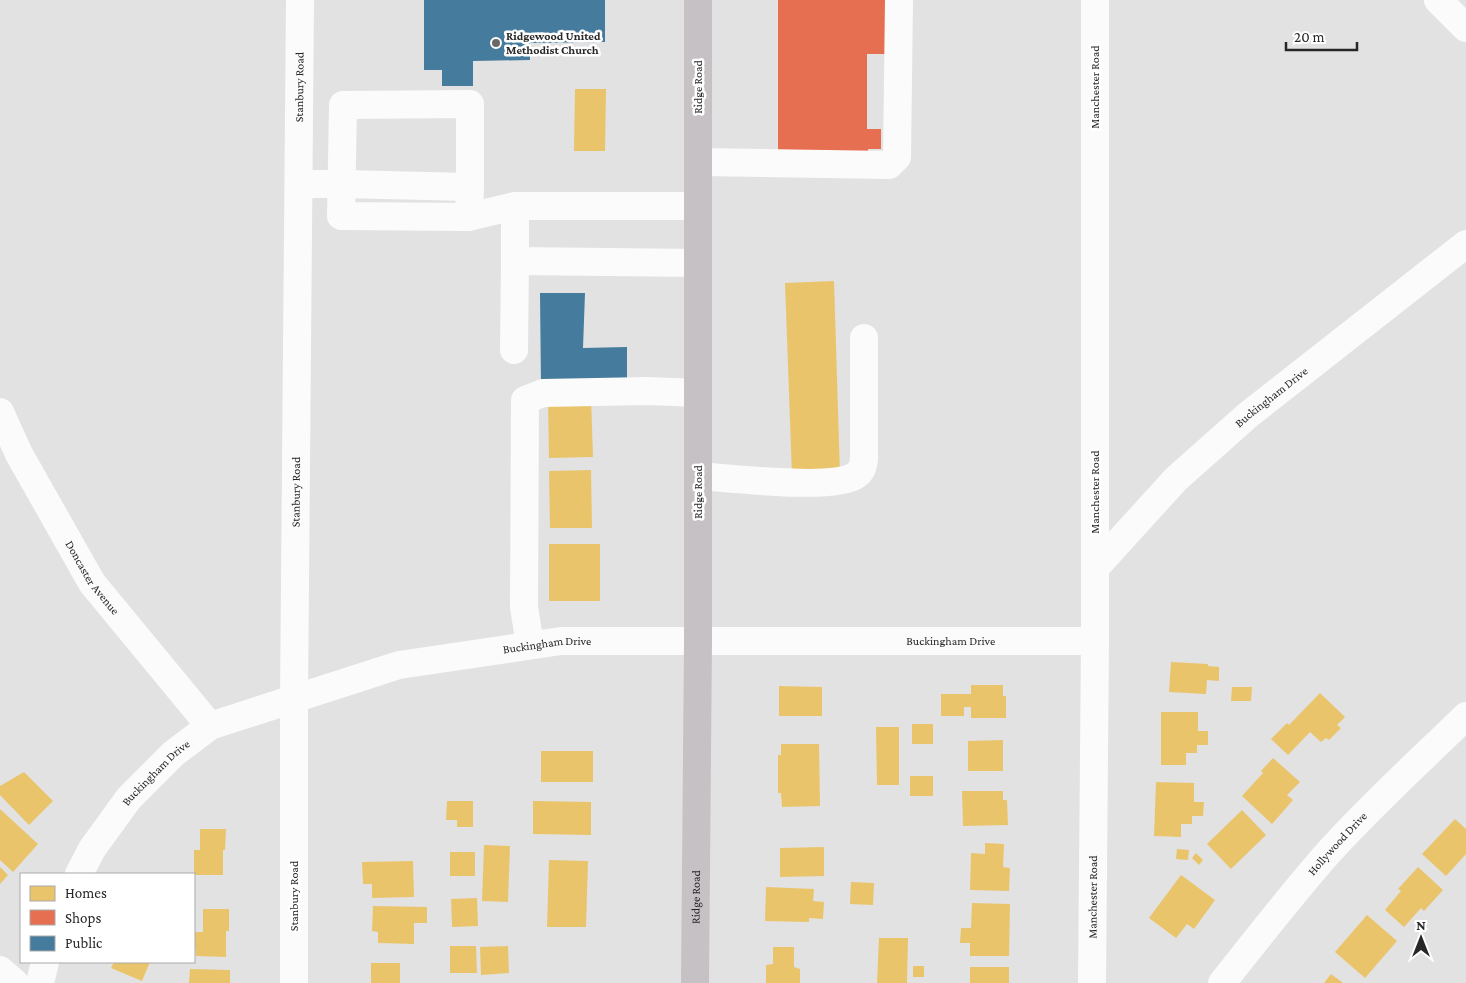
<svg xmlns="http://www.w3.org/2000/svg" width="1466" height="983" viewBox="0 0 1466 983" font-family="'Crimson Pro',serif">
<rect width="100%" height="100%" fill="#e3e2e2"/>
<g fill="#e9c46a">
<path d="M575,89h31l-1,62h-31z"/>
<path d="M834,281l6,194 -48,1 -7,-193z"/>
<path d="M591,397l2,60 -44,1 -1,-60z"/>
<path d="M591,470l1,58h-42l-1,-57z"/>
<rect x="549" y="544" width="51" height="57"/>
<path d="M1171,662l37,2v2l11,1v14l-12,-1 -1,14 -37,-2z"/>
<path d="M971,685h32v11h3v22h-35v-11h-7v9h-23v-22h30z"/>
<path d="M779,686l43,1v29h-43z"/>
<path d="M1232,687h20l-1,14h-20z"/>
<path d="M1320,693l25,24 -8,8 4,3 -12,12 -3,-2 -5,4 -11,-10 -22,23 -17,-16 16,-16 2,2z"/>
<path d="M1161,712h37v19h10v14h-11v8h-11v12h-25z"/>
<rect x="912" y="724" width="21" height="20"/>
<path d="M876,727h23v58h-22z"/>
<path d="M1003,740v31h-35v-30z"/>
<path d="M781,744h38l1,62 -38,1 -1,-14h-3v-38h3z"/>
<rect x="541" y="751" width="52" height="31"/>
<path d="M1273,758l27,24 -13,13 6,5 -21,24 -30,-28 21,-23 -2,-2z"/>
<path d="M24,772l29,29 -24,24 -29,-30v-9z"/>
<rect x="910" y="776" width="23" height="20"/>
<path d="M1156,782l38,1v19h10l-1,14h-11v8h-11v13l-27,-1z"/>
<path d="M962,791h41v9h4l1,25 -45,1z"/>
<path d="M447,801h26v26h-16v-7h-11z"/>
<path d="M533,801l58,1v33l-58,-1z"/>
<path d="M0,809l38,35 -25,28 -13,-12z"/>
<path d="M1242,810l24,25 -35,34 -24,-25z"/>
<path d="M1455,819l11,10v25l-20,22 -24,-22z"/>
<path d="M200,829h26l-1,21h-2v25h-29v-25h6z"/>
<path d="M985,843l19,1 -1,23 7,1 -1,23 -39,-1 1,-37 14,1z"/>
<path d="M484,845l26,1 -2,56 -26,-1z"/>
<path d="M824,847v29l-44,1v-29z"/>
<path d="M1177,849l12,1 -1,10 -12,-1z"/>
<rect x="450" y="852" width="25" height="24"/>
<path d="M1196,853l7,7 -4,5 -7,-7z"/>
<path d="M549,860l39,1 -2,66h-39z"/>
<path d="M413,861l1,36 -42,1v-14h-9l-1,-22z"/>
<path d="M0,867l8,8 -8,9z"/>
<path d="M1418,867l25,23 -19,21 -3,-3 -17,19 -19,-17 16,-19 -3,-2z"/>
<path d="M1181,875l34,25 -21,29 -7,-5 -11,14 -27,-20z"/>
<path d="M851,882l23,1 -1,22 -23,-1z"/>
<path d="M766,887l48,2 -1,12 11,1 -1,17 -14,-1v4l-44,-1z"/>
<path d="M477,898l1,28 -26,1 -1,-28z"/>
<path d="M972,903l38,1 -1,52h-39v-13h-10l1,-15h10z"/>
<path d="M373,906l54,1v16h-13v21l-36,-1v-11l-6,-1z"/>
<path d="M203,909h26v22h-3v26l-30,-1 -2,-24h9z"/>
<path d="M1367,915l30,26 -32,37 -30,-26z"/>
<path d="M879,938h29l-1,45h-30z"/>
<path d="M450,946h26l1,27h-27z"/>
<path d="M508,946l1,27 -28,2 -1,-28z"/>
<path d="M773,947h21v20l6,2v14h-34v-18l7,-1z"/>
<path d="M114,962h36l-8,19 -31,-13z"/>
<rect x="371" y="963" width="29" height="20"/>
<rect x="913" y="966" width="11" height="11"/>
<rect x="970" y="967" width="39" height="16"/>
<path d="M190,969l40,1v13h-41z"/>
<path d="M1331,974l12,9h-19z"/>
</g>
<path fill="#e76f51" d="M778,0h109v54h-20v75h14v20h-13l1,8h-91z"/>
<g fill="#457b9d">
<path d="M424,0h181v42l-75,1v17l-57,1v25h-31v-16h-18z"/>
<path d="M540,293h45l-2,55 44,-1v38l-86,1z"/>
</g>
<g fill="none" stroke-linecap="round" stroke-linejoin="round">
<g stroke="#fbfbfb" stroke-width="28">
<path d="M1438,0l28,28"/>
<path d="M698,162l191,3 8,-8 2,-157"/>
<path d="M299,184h42l129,3 -1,30 46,-11"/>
<path d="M698,206h-183v55l183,2"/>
<path d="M469,217l-128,-1 2,-111 127,-1v83"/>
<path d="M514,350l1,-89"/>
<path id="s1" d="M0,412l19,42 73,129 118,143"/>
<path d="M698,476c30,2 137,15 158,-1 6,-4 7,-9 8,-16v-121"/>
<path id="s2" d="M1095,568l81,-89 72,-64 218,-171"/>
<path d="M530,645l-6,-38 1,-207 18,-7 105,-2 50,2"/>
<path id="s3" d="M79,874l13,-25 37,-51 44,-44 37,-28 189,-61 162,-24h534"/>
<path d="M0,970l15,13"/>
<path d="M40,983l5,-21"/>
<path id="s4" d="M294,983v-284l6,-699"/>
<path id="s5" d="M1092,983l3,-342v-641"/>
<path id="s6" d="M1222,983c35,-44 69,-88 106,-130 43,-48 92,-92 138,-137"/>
</g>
<path stroke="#c6c1c4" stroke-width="28" id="s7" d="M695,983l3,-342v-641"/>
</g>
<circle fill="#696868" stroke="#fff" stroke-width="2" cx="496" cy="43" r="5"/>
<g text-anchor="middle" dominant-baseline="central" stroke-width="5" stroke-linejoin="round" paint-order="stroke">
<g font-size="12" font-weight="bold" fill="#282727" stroke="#fff" text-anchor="start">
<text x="506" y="36">Ridgewood United<tspan x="506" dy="14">Methodist Church</tspan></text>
</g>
<g font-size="12" fill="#282727" stroke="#fff">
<text stroke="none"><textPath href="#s4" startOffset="896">Stanbury Road</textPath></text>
<text transform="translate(698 87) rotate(-90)">Ridge Road</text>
<text transform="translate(1095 87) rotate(-90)">Manchester Road</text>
<text stroke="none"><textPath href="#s2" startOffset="246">Buckingham Drive</textPath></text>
<text stroke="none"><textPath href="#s4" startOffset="491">Stanbury Road</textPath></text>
<text transform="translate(698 492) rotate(-90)">Ridge Road</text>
<text transform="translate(1095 492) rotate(-90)">Manchester Road</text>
<text stroke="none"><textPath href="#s1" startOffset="190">Doncaster Avenue</textPath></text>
<text stroke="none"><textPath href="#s3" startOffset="952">Buckingham Drive</textPath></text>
<text stroke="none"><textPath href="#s3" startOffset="548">Buckingham Drive</textPath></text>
<text stroke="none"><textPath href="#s3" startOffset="128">Buckingham Drive</textPath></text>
<text stroke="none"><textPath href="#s6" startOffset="181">Hollywood Drive</textPath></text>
<text transform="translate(294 896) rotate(-90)">Stanbury Road</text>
<text stroke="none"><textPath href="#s7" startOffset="86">Ridge Road</textPath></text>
<text stroke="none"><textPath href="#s5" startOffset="86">Manchester Road</textPath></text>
</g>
</g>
<rect x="20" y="873" width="175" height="90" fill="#ffffff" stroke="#a9a9a9"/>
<rect x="30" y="886" width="25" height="15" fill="#e9c46a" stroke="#a9a9a9"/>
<text x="65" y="898" font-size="15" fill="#282727">Homes</text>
<rect x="30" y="910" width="25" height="15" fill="#e76f51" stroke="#a9a9a9"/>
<text x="65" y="923" font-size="15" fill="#282727">Shops</text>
<rect x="30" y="936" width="25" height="15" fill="#457b9d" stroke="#a9a9a9"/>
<text x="65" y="948" font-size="15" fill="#282727">Public</text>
<g transform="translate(1421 938)" stroke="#ffffff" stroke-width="4" paint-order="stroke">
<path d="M0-4L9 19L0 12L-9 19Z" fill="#282727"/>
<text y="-8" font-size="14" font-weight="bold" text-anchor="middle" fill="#282727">N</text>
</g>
<path d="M1286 42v8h71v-8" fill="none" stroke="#282727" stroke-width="2.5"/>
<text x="1294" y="42" font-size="15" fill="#282727" stroke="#ffffff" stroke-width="4" paint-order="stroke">20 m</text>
</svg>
